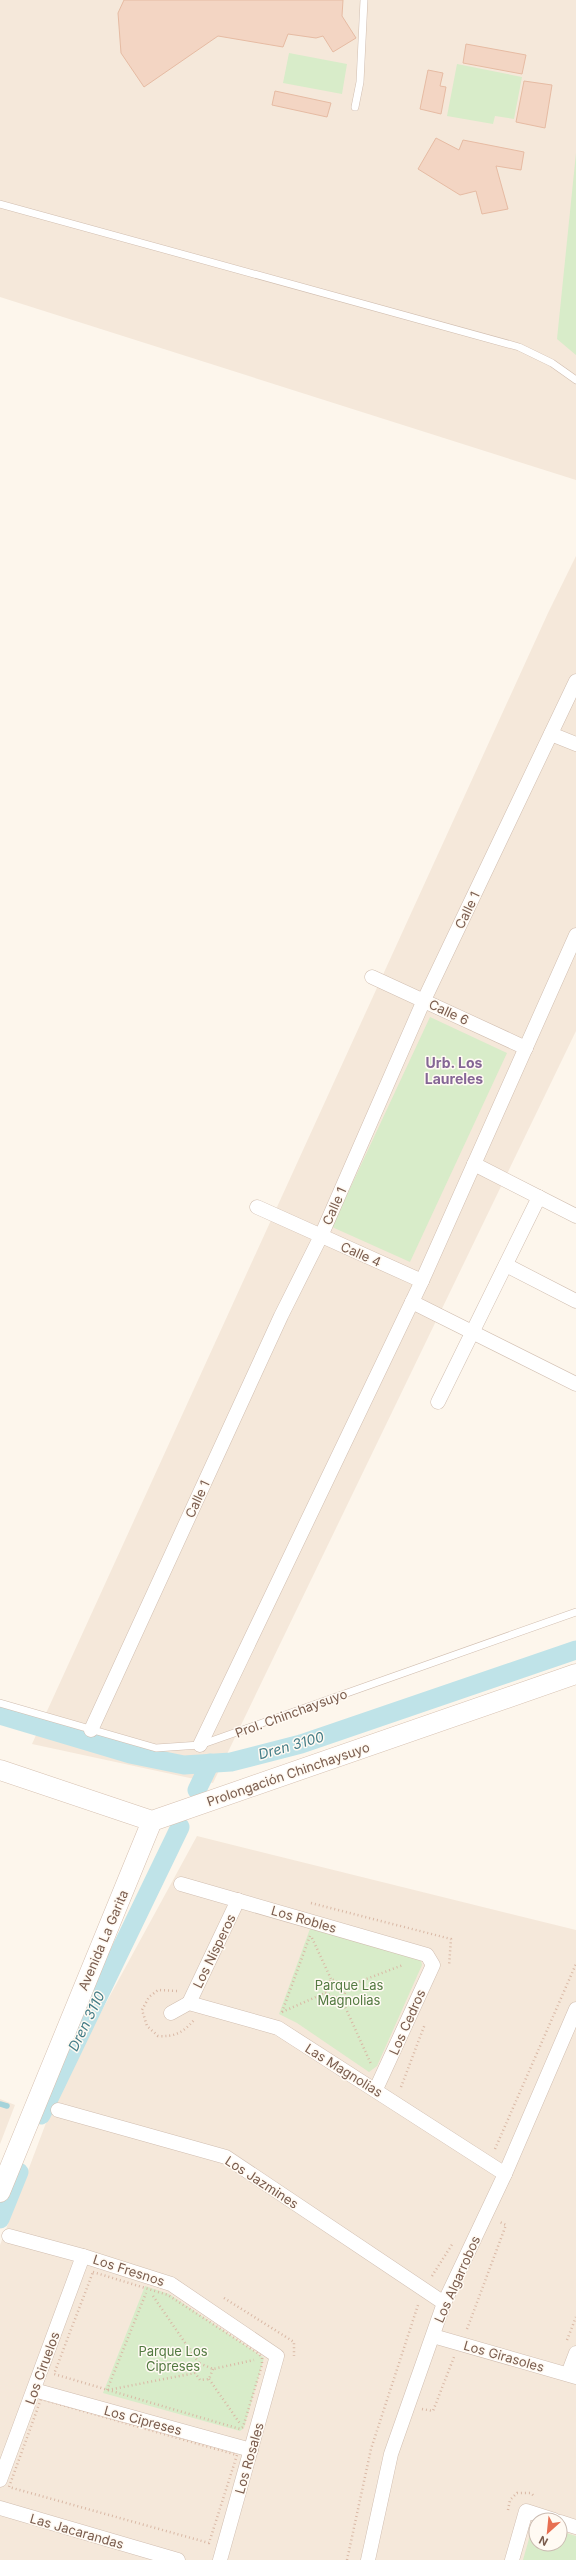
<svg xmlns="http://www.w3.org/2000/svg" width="576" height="2560" viewBox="0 0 576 2560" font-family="Inter,sans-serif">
<rect width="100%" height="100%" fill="#fdf6ec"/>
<g fill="#f5e8da" fill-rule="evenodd">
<path d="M0,0h576v480l-576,-183z"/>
<path d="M576,556v475l-363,752 -181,-39 516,-1131z"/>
<path d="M197,1836l379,94v630h-576v-315l58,-154zM536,2520h24v24h-24z"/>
<path d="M0,2099l15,6 -15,39z"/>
</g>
<g fill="#d8ecc9">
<path d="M289,53l58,11 -5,30 -59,-11z"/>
<path d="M457,64l65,13 -8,42 -19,-3 -2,8 -46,-8z"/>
<path d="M576,153v202l-19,-16z"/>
<path d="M430,1017l77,36 -97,209 -78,-35z"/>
<path d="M311,1926l109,30 2,9 -45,101 -8,6 -72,-49 -18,-9z"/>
<path d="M145,2286l24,8 95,64 -20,70 -4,3 -137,-38z"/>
<path d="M536,2526v18h24v-13l16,5v24h-53l9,-32z"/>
</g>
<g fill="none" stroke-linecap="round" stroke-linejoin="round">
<path stroke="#a5d3da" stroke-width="5.5" d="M0,2104l7,2"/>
<g stroke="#bfe3e8" stroke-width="19">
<path d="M0,1715l130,39 54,11 47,-3 70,-18 275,-94"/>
<path d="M197,1790l13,-27"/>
<path d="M41,2115l139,-288"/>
<path d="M0,2219l19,-47"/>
</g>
</g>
<g fill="#f3d5c3" stroke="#e6bba3">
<path d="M124,0h219l-1,16 14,22 -23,14 -10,-16 -7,2 -28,-4 -5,13 -65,-11 -74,51 -23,-34 -3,-40z"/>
<path d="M466,44l60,11 -4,19 -59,-11z"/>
<path d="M428,70l15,3 -3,13 6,1 -5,27 -21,-5z"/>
<path d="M524,81l28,4 -7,43 -29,-6z"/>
<path d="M275,91l56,12 -4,14 -55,-12z"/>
<path d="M436,138l23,12 4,-10 61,12 -3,18 -25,-4 12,43 -26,5 -6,-23 -16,4 -42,-26z"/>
</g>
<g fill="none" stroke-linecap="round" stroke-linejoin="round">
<defs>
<g id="lane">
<path d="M355,107l5,-25 4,-82"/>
<path d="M0,204l519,143 33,16 24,17"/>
<path d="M0,1703l156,45 44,-3 376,-133"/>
</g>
<g id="street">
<path d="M551,734l25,10"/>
<path d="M372,977l154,71"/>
<path d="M474,1164l102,52"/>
<path d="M257,1207l165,74"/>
<path d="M506,1265l70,36"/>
<path d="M412,1302l164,82"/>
<path d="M438,1402l101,-205"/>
<path d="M91,1730l190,-414 40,-80 103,-236 152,-319"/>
<path d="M200,1745l222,-464 154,-346"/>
<path d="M181,1884l246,71 6,10 -57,124"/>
<path d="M189,2003l49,-103"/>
<path d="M171,2013l18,-10 89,25 227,146"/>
<path d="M58,2110l168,47 218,146"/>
<path d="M9,2236l74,20 88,28 106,72 -57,204"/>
<path d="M433,2336l143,41"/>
<path d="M568,2374l8,-21"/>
<path d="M34,2390l217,60"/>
<path d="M0,2480l83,-224"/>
<path d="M0,2508l178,52"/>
<path d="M560,2522l16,5"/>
<path d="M368,2560l23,-106 53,-151 61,-129 71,-165"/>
<path d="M512,2560l14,-49 28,9"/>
</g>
<g id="secondary">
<path d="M0,1770l152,51 424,-147"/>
<path d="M0,2192l152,-371"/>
</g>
</defs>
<use href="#lane" stroke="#d1beb0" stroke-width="8"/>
<use href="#street" stroke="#d1beb0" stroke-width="15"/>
<use href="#secondary" stroke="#d6c0b0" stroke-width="21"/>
<g stroke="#d9b8a5" stroke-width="2.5" stroke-dasharray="1 3" stroke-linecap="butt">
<path d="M311,1903l140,36 -2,27"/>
<path d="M312,1938l19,41"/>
<path d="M348,1986l55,-21"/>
<path d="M177,1991l-19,-1 -9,7 -7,13 5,16 11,10c16,1 25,-3 36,-16"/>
<path d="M325,1993l17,7"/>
<path d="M282,2012l43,-19 6,-14 17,7 -6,14 29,64"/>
<path d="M282,2012l28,-76"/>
<path d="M401,2087l24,-63"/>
<path d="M495,2149l81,-185"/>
<path d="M93,2272l75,23 91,59 3,4v7l-19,62 -3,2 -186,-55z"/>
<path d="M432,2276l21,-33"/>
<path d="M153,2296l46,67"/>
<path d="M224,2298l70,44v14"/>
<path d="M467,2329l39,-104 -6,-3"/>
<path d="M567,2340l9,-23"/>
<path d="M213,2369l-4,10 -9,1 -5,-7 4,-10 14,6 41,-9"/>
<path d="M209,2379l32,46"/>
<path d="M107,2390l39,-97"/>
<path d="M108,2390l87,-17"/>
<path d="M41,2399l196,56 -28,88 -200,-56z"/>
<path d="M422,2409l11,2 21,-54"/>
<path d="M508,2510l2,-10 7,-7h14l3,3"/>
<path d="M347,2560l24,-111 47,-144"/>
</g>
<use href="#lane" stroke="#fff" stroke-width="7"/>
<use href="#street" stroke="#fff" stroke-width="14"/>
<use href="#secondary" stroke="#fff" stroke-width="20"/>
</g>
<g text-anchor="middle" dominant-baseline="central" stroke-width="3" stroke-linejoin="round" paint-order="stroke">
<g font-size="13" fill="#7a5c4d" stroke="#fffaf3">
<text transform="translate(467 910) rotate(-64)">Calle 1</text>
<text transform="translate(449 1012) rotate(25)">Calle 6</text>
<text transform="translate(334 1206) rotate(-66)">Calle 1</text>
<text transform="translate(361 1254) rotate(24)">Calle 4</text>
<text transform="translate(197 1499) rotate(-65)">Calle 1</text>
<text transform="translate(291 1713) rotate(-20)">Prol. Chinchaysuyo</text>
<text transform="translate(288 1774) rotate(-19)">Prolongación Chinchaysuyo</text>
<text transform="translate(304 1919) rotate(16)">Los Robles</text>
<text transform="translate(103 1940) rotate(-67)">Avenida La Garita</text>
<text transform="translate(214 1951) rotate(-64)">Los Nísperos</text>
<text transform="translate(407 2022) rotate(-66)">Los Cedros</text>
<text transform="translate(344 2070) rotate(32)">Las Magnolias</text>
<text transform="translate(262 2182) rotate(33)">Los Jazmines</text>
<text transform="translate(129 2270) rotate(18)">Los Fresnos</text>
<text transform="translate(457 2279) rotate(-66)">Los Algarrobos</text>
<text transform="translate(504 2356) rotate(16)">Los Girasoles</text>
<text transform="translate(42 2368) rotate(-70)">Los Ciruelos</text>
<text transform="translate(143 2420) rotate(15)">Los Cipreses</text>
<text transform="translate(249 2458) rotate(-74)">Los Rosales</text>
<text transform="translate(77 2531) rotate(16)">Las Jacarandas</text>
</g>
<g font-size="13" fill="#537a41" stroke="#fffaf3">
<text x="349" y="1985">Parque Las<tspan x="349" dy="15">Magnolias</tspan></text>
<text x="173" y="2351">Parque Los<tspan x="173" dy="15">Cipreses</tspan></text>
</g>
<g font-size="14" font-weight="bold" fill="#846695" stroke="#fffaf3">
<text x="454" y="1062">Urb. Los<tspan x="454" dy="16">Laureles</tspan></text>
</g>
<g font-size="14" font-style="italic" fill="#437c86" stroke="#fffaf3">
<text transform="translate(291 1745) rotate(-16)">Dren 3100</text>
<text transform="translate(86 2021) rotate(-64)">Dren 3110</text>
</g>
</g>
<g transform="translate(548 2532) rotate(207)"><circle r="19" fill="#fffaf3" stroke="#cabbb1"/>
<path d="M0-3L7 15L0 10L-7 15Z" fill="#e76f51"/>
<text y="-6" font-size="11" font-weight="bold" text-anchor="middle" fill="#7a5c4d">N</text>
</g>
</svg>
